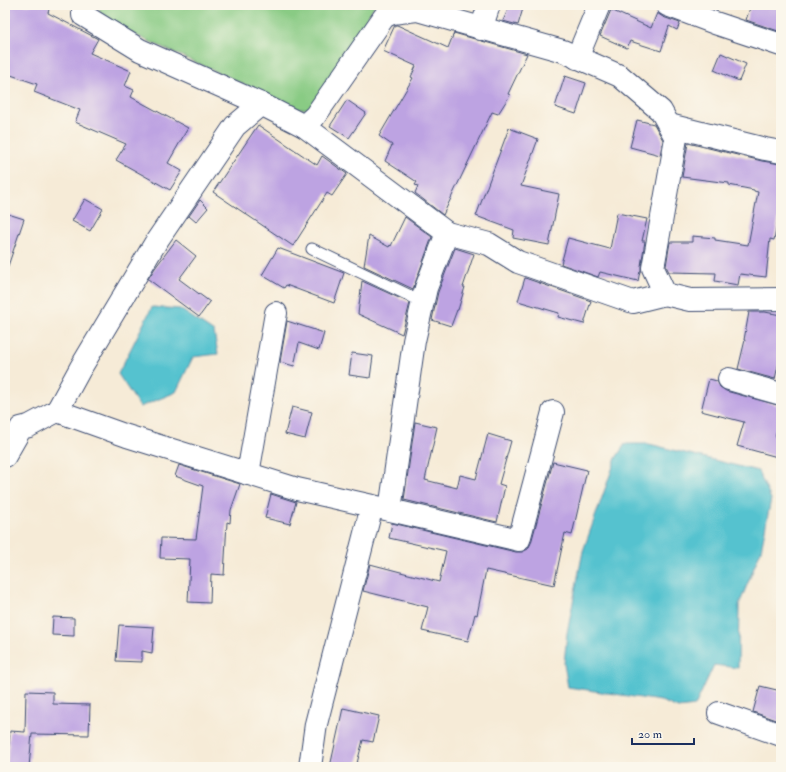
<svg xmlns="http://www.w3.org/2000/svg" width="786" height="772" viewBox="0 0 786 772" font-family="'IM FELL Double Pica',serif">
<rect width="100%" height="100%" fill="#fbf7ec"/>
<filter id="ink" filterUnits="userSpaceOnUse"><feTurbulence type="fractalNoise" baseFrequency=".025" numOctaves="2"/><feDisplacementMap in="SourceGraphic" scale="8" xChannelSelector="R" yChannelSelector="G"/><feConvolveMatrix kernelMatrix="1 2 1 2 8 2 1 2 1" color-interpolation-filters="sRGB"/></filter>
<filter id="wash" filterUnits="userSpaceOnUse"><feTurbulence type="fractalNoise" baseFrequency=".012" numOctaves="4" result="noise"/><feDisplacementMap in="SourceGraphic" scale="16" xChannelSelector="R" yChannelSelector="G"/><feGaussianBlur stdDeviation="0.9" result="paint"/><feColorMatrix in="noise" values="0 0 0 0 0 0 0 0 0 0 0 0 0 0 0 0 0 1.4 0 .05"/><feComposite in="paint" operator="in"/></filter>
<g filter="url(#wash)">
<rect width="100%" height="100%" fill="#f6ebd7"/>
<path fill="#89cb84" stroke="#527d71" d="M99,5h276l-58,96 -7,8h-12l-176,-80 -22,-14z"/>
<g fill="#55c2cf" stroke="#387896">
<path d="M152,307l28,2 34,23 4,22 -25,3 -17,35 -36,15 -22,-33z"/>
<path d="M625,444h24l109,27 13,28 -10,51 -22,55 -1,63 -24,-3 -19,41 -17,2 -17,-7 -93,-14 -4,-23 3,-31 16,-82 33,-93z"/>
</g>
<g id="blocks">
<g fill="#bda3e2">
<path d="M5,5h45l-2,8 50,26 -8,14 41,18 -6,15 9,4 -3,7 57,31 -20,35 14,8 -12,19 -54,-30 10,-16 -51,-22 5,-12 -46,-18 3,-8 -32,-11z"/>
<path d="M510,5h14l-6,20 -15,-4z"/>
<path d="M751,5h30v27l-35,-12z"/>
<path d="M611,10l40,18 6,-15 6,4 17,6 -3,7 -8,-4 -8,25 -31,-10 -3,7 -27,-12z"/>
<path d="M395,25h2l51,23 6,-15 73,21 -19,40 2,1 -12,19 -6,-2 -49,103 -28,-22 3,-7 -3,-1 2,-3 -32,-21 7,-16 -13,-9 34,-58 -2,-1 5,-11 -33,-15z"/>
<path d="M721,53l25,11 -7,17 -25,-11z"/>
<path d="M565,76l21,7 -10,31 -21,-7z"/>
<path d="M347,100l19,13 -17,25 -19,-12z"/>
<path d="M637,120l17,4 9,16 -3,15 -30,-8z"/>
<path d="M258,125l59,40 5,-9 25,18 -15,22 -5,-3 -34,53 -80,-54z"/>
<path d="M509,128l29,11 -17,47 38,8 -10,51 -36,-7 1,-8 -38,-14z"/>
<path d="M688,143l74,18 19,3v28l-2,14h2l-7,34 -4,-1 -4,38 -26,-3 -2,11 -23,-4 1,-8 -47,-1 -3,-6 4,-24h22v-6l23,2v2l33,5 10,-53 -4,-1v-1l-25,-5v-2l-47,-6z"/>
<path d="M85,199l18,10 -13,22 -18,-10z"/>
<path d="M200,200l8,8 -12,14 -7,-6z"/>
<path d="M5,213l19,6 -16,47 -3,-1z"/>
<path d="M617,213l30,6 -5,22h3l-4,25v5h-1l-2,10 -38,-9 -2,5 -37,-13 7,-26 42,11z"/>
<path d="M405,217l27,20 -19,52 -49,-23 5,-30 20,11 1,-2 1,1z"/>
<path d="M176,240l20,16 -17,23 31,23 -11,15 -51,-38 7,-11z"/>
<path d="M278,248l66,25 -10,30 -48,-18 -2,3 -22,-13z"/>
<path d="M455,248l19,6 -11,33h2l-7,23h-1l-6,16 -19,-6 6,-28z"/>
<path d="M525,278l66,23 -7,23 -26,-7 1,-4 -41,-12z"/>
<path d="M362,281l48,22 -8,31 -44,-20z"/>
<path d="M749,312h16l16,3v38l-6,26 -37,-10 7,-29h-1z"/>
<path d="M287,321l37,12 -5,17 -20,-7 -5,23 -14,-4z"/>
<path d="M352,353l21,3 -3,22 -21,-3z"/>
<path d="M709,379l8,2 3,6 6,4 55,15v10l-6,20 6,1v21l-44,-12 7,-24 -43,-11z"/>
<path d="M292,407l20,5 -7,27 -20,-5z"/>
<path d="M415,422l22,5 -12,53 32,8 3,-13 16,4 12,-45 23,7 -12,43 6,2 -8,36 -93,-22z"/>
<path d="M553,462l34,8 -15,65 -7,-2 -11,52 -68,-15 -9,45 -2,-1 -7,27 -46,-10 6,-24 -65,-16 7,-27 69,18 7,-31 -57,-13 3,-15 124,29h6l6,-3 3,-6z"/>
<path d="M179,465l61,19 -9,26 -1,13 -3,-1 -3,53 -13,-1 -1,29 -22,-1 2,-43 -30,-1 1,-20 35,1 7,-53 -28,-10z"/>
<path d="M271,494l25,8 -6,22 -25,-6z"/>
<path d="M53,617l21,1v18l-22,-1z"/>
<path d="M119,625l35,2 -2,26 -10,-2v11l-26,-1z"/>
<path d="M760,686l21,5v31l-28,-10z"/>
<path d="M26,691l27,1v12l37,1 -1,30 -57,-1 -3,33 -22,-2 3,-34 15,1z"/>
<path d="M343,708l36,8 -6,26 -10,-2 -7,27h-26z"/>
</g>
</g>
</g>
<g filter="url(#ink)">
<use href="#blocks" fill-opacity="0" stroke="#3c4b70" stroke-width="1"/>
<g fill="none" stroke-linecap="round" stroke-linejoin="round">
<defs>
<path id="lane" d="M312,249l111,53"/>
<g id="street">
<path d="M83,5v10l57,35 121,54"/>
<path d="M667,5l48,18 66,22"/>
<path d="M481,29l8,-24"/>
<path d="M577,58l22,-53"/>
<path d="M669,125l96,24 16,3"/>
<path d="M304,126l143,107 42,11 29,18 115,40 32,-8"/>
<path d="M729,379l52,15"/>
<path d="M57,411l70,25 170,53 93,21 24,-169 12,-53 21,-55"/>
<path d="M5,456l16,-28 8,-2 28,-15 23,-42 76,-127 79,-116 26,-22 43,22 11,-10 69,-99 8,-4 25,-3 146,41 57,25 41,35 15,27 -23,130 12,26 25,6 91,-1"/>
<path d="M248,474l28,-161"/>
<path d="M390,510l129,30 34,-128"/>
<path d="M719,713l62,22"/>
<path d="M310,767l6,-43 56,-218"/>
</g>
</defs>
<use href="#lane" stroke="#3c4b70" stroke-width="13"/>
<use href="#street" stroke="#3c4b70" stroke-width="24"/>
<use href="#lane" stroke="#fff" stroke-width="11"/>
<use href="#street" stroke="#fff" stroke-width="22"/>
</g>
</g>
<rect width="786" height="772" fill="none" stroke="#fbf7ec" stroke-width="20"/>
<path d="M632 738v6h62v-6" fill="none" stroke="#1b2f5e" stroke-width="2"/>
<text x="638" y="738" font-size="12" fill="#1b2f5e" stroke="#fbf7ec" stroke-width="3" paint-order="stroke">20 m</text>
</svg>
